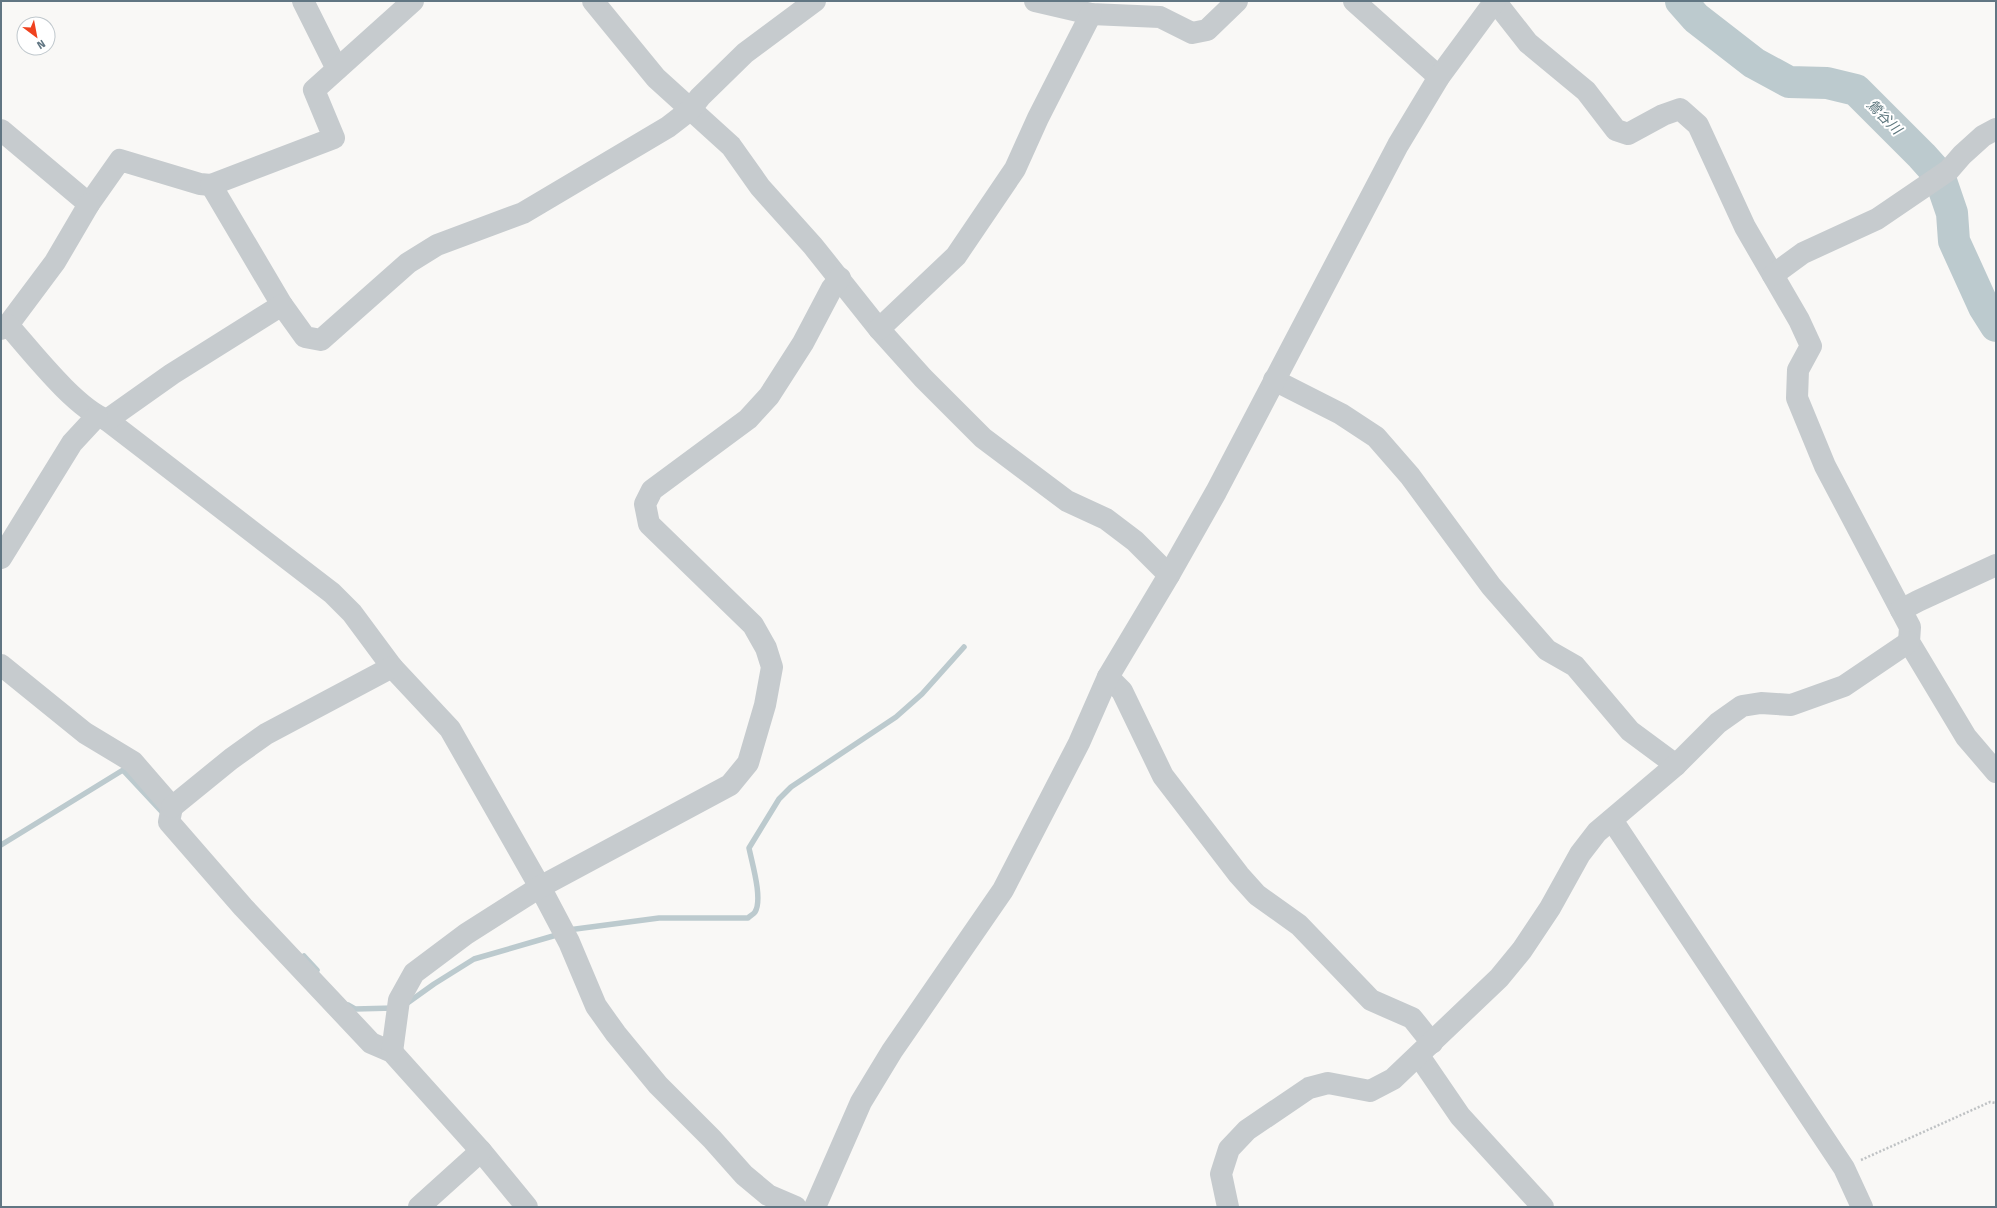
<svg xmlns="http://www.w3.org/2000/svg" width="1997" height="1208" viewBox="0 0 1997 1208" font-family="'Fira Sans','Noto Sans JP',sans-serif">
<rect width="100%" height="100%" fill="#f9f8f6"/>
<g fill="none" stroke-linecap="round" stroke-linejoin="round">
<g stroke="#bccace" stroke-width="5.5">
<path d="M1995,324l1,-1"/>
<path d="M1,845l122,-75 42,45"/>
<path d="M568,930l91,-12h89c2,-2 6,-4 7,-6 8,-13 -3,-49 -6,-64l30,-49 12,-12 105,-70 26,-23 42,-47"/>
<path d="M304,956l13,14"/>
<path d="M406,1004l28,-20 40,-25 86,-25"/>
<path d="M348,1005l7,4 39,-1"/>
</g>
<path stroke="#bccace" stroke-width="32" d="M1681,1l15,17 58,45 35,19 38,1 29,7 66,66 17,19 13,38 2,28 30,66 12,19"/>
<path stroke="#bfc2c4" stroke-width="2.5" stroke-dasharray="2 2" stroke-linecap="butt" d="M1861,1160l129,-58 6,1"/>
<g stroke="#c6cbce" stroke-width="22">
<path d="M303,1l34,68"/>
<path d="M593,1l63,77 75,68 29,41 53,59 66,83 44,49 60,60 84,63 39,18 29,22 34,34"/>
<path d="M1035,1l56,13 69,3 32,16 15,-3 30,-29"/>
<path d="M1354,1l85,76"/>
<path d="M1495,1l33,42 58,48 30,39 12,4 35,-19 17,-6 18,16 47,102 54,93 12,26 -13,24 -1,28 28,68 76,144"/>
<path d="M1,130l88,74 31,-44 80,24 11,1"/>
<path d="M1773,275l30,-22 74,-34 72,-49 13,-15 21,-19 13,-7"/>
<path d="M282,305l-71,-120 123,-47 -20,-48 99,-89"/>
<path d="M8,325l47,-63 34,-58"/>
<path d="M1,329l7,-4c24,27 67,83 99,95l225,173 20,20 40,54 58,62 90,158 29,55 27,64 20,28 42,51 54,54 32,36 24,20 28,12"/>
<path d="M879,329l77,-73 59,-87 23,-51 53,-104"/>
<path d="M1274,380l67,34 35,23 34,39 81,110 56,64 28,16 55,65 46,34"/>
<path d="M107,420l65,-46 110,-69 23,32 16,3 87,-77 29,-18 86,-32 145,-86 22,-17 10,-13 45,-44 70,-52"/>
<path d="M1,558l71,-115 25,-27"/>
<path d="M1996,565l-78,36 -17,9 9,17 -1,15 57,95 30,35"/>
<path d="M1,665l84,68 48,29 39,45 -3,15 74,85 128,136 21,9 89,99 46,56"/>
<path d="M1108,677l14,14 41,85 76,99 18,20 42,30 72,75 41,18 20,25"/>
<path d="M172,807l59,-48 35,-25 126,-67"/>
<path d="M1612,820l232,348 18,39"/>
<path d="M392,1052l7,-52 15,-27 52,-39 74,-47 190,-102 18,-22 17,-58 7,-38 -6,-19 -13,-23 -104,-101 -4,-20 7,-14 96,-71 21,-23 34,-53 29,-55 8,-10"/>
<path d="M1419,1056l41,60 83,91"/>
<path d="M419,1207l62,-56"/>
<path d="M815,1207l46,-105 31,-51 111,-161 76,-147 29,-66 61,-102 47,-83 182,-347 41,-68 56,-76"/>
<path d="M1228,1207l-7,-33 8,-25 18,-19 62,-42 19,-5 42,8 23,-12 106,-101 23,-28 28,-42 30,-54 17,-22 79,-67 42,-42 24,-17 19,-3 30,2 53,-19 65,-44"/>
</g>
</g>
<g text-anchor="middle" dominant-baseline="central" stroke-width="4" stroke-linejoin="round" paint-order="stroke">
<g font-size="14" font-style="italic" fill="#5c767d" stroke="#fff">
<text transform="translate(1884 117) rotate(45)">鶯谷川</text>
</g>
</g>
<rect width="1997" height="1208" fill="none" stroke="#617683" stroke-width="4"/>
<g transform="translate(36 36) rotate(148)"><circle r="19" fill="#ffffff" stroke="#c0c8cd"/>
<path d="M0-3L7 15L0 10L-7 15Z" fill="#ef421f"/>
<text y="-6" font-size="11" font-weight="bold" text-anchor="middle" fill="#617683">N</text>
</g>
</svg>
